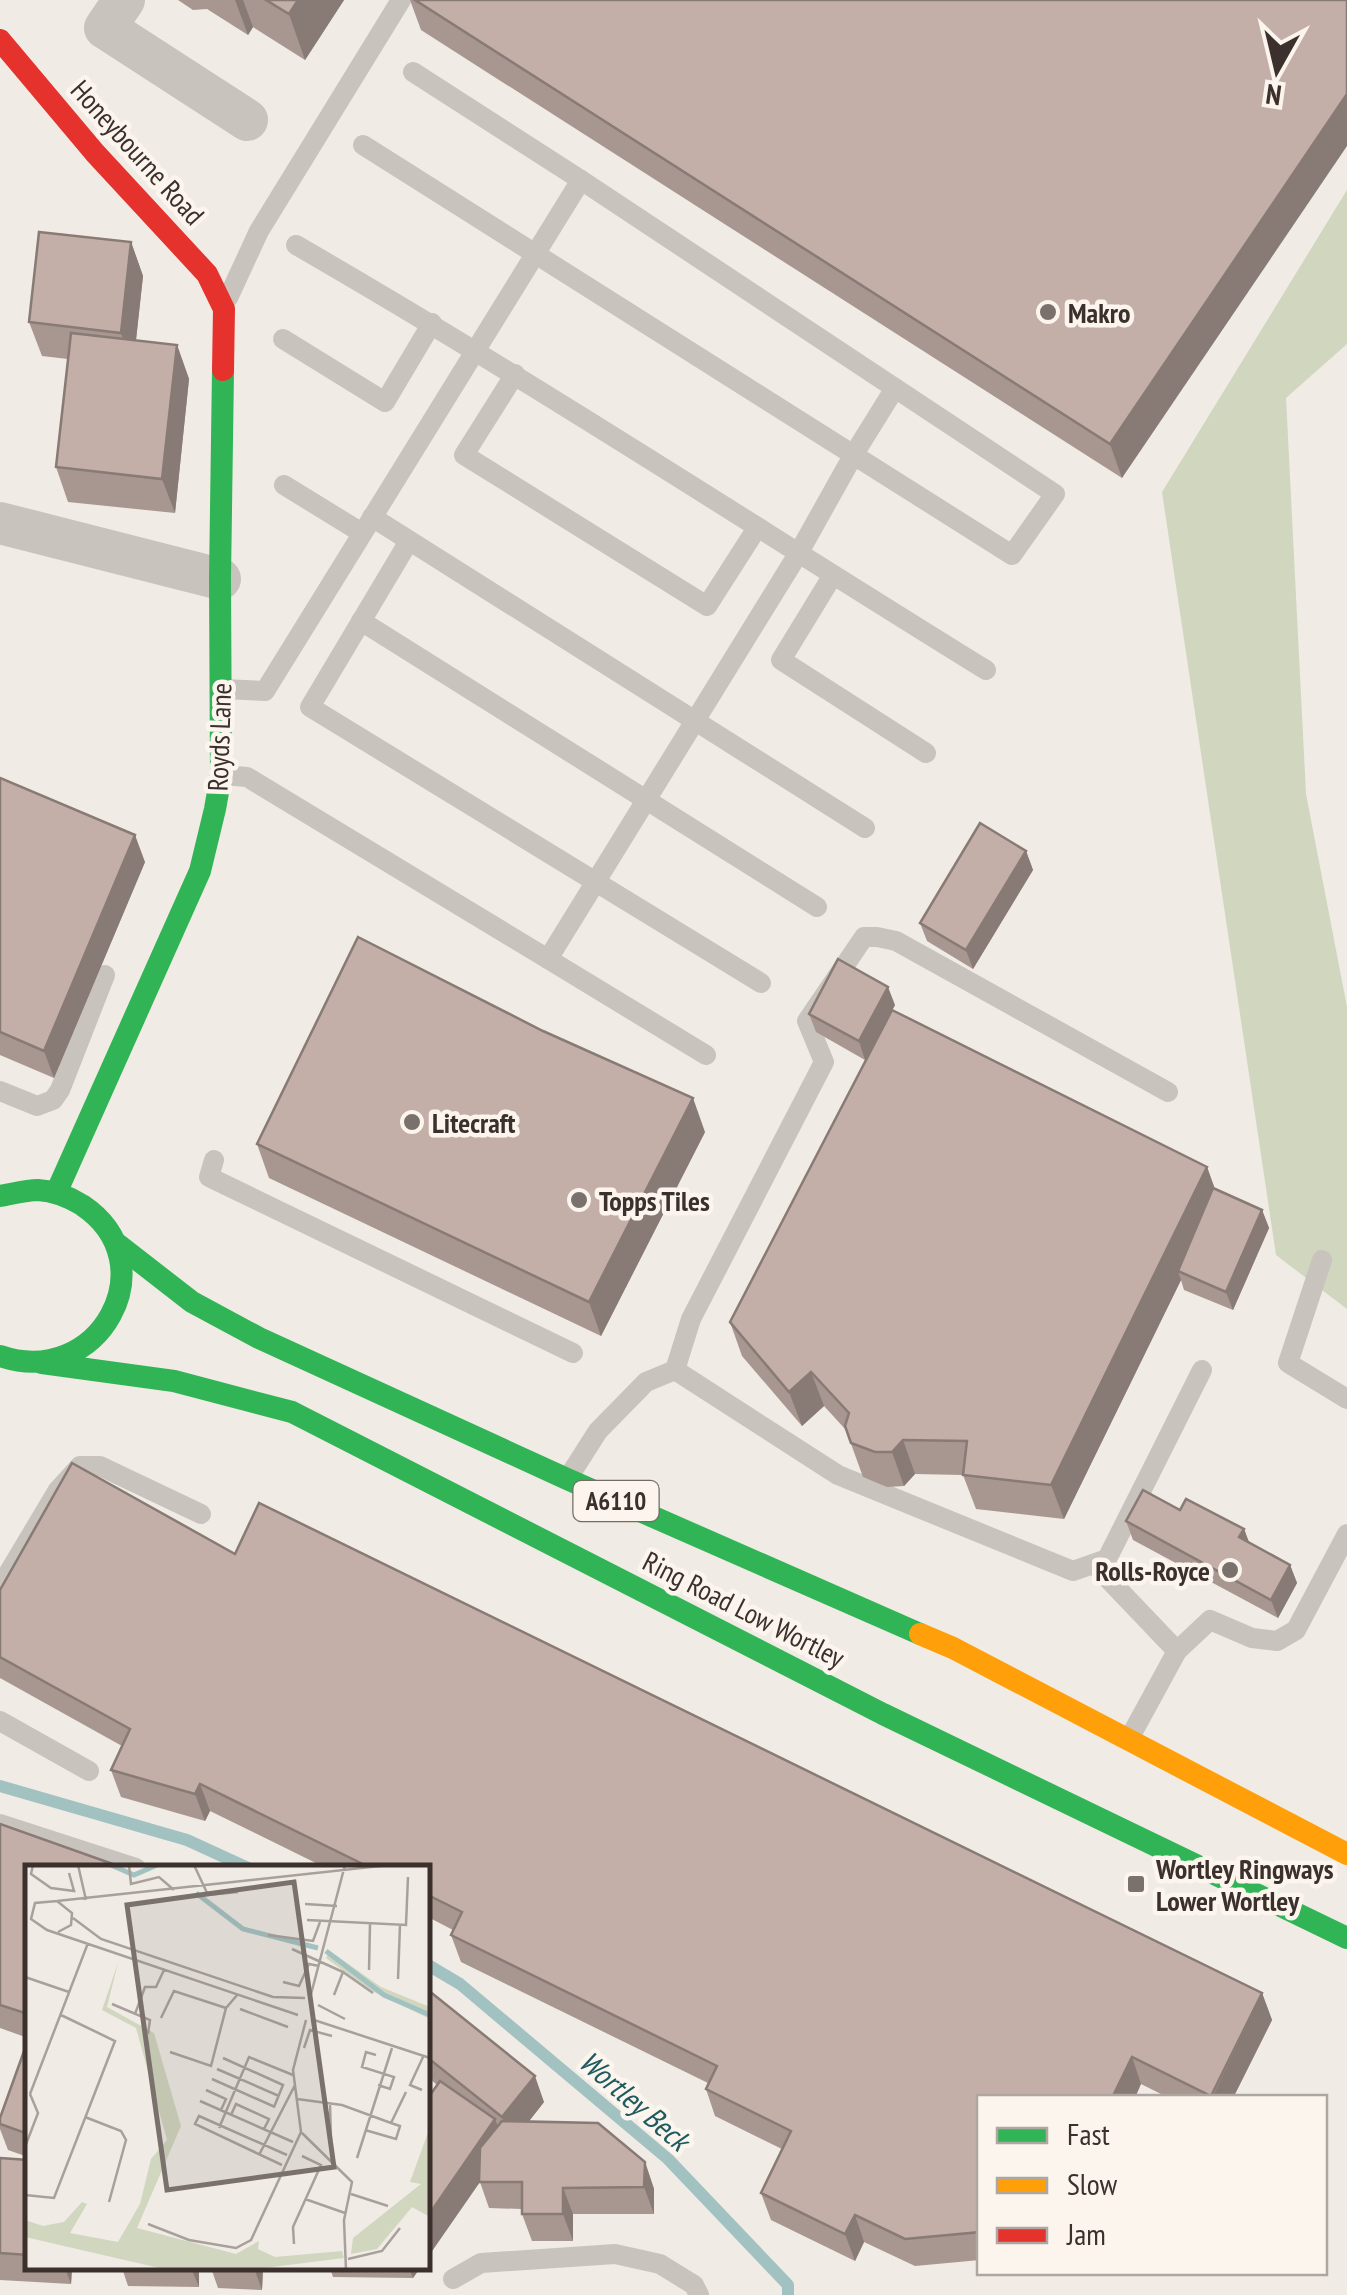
<svg xmlns="http://www.w3.org/2000/svg" width="1347" height="2295" viewBox="0 0 1347 2295" font-family="'PT Sans Narrow',sans-serif">
<rect width="100%" height="100%" fill="#f0ebe5"/>
<path fill="#d1d6bf" d="M1347,190v154l-61,54 20,396 41,213v302l-71,-54 -114,-763z"/>
<g fill="none" stroke-linecap="round" stroke-linejoin="round">
<g stroke="#a1c2c1" stroke-width="12">
<path d="M0,1786l187,54 61,28"/>
<path d="M428,1965l32,19 208,175 120,126v10"/>
</g>
<g stroke="#c9c3be" stroke-width="20">
<path d="M363,145l649,410 43,-61 -474,-314 -168,-108"/>
<path d="M296,245c234,135 460,283 690,425"/>
<path d="M228,298l31,-67 142,-231"/>
<path d="M283,339l102,63 47,-79"/>
<path d="M515,374l-51,81 243,151 50,-78"/>
<path d="M284,485l78,48"/>
<path d="M372,517l493,311"/>
<path d="M409,541l-99,166 451,276"/>
<path d="M833,575l-52,85 145,93"/>
<path d="M361,621l456,286"/>
<path d="M223,689l42,2 316,-511"/>
<path d="M223,775l24,2 301,182 250,-405 56,-100 41,-66"/>
<path d="M548,959l158,96"/>
<path d="M0,1091l37,15 16,-6 7,-10 45,-115"/>
<path d="M214,1160l-5,17 364,176"/>
<path d="M1322,1260l-34,103 59,36"/>
<path d="M675,1370l16,-51 133,-257 -17,-41 57,-84h13l19,4 272,151"/>
<path d="M568,1478l30,-47 48,-49 29,-12 163,105 235,96 34,-12 95,-189"/>
<path d="M1094,1564l83,87"/>
<path d="M0,1587l58,-97 22,-24h20l101,48"/>
<path d="M0,1721l89,50"/>
<path d="M1129,1739l48,-88 33,-31 42,18 25,3 19,-11 51,-96"/>
<path d="M0,1824l136,44"/>
<path d="M453,2279l28,-16 134,-9 45,10 34,21 5,10"/>
</g>
<g stroke="#c9c3be" stroke-width="42">
<path d="M124,0l-19,28 142,92"/>
<path d="M0,523l220,56"/>
</g>
<g stroke="#30b455" stroke-width="22">
<path d="M57,1191l143,-320 15,-62 6,-34 -1,-196 3,-209"/>
<path d="M0,1196c12,-2 26,-6 38,-6 16,1 31,7 44,15 87,58 17,185 -82,151"/>
<path d="M116,1243l76,59 67,36 308,141 353,155"/>
<path d="M42,1363l132,18 118,31 591,302 464,224"/>
</g>
<path stroke="#ff9f0a" stroke-width="22" d="M920,1634l33,14 394,206"/>
<path stroke="#e5322d" stroke-width="22" d="M0,40l95,113 112,121 17,35 -1,61"/>
</g>
<g fill="#a89690">
<path d="M178,0h166l-39,60 -52,-33 -5,8 -41,-26 -14,1z"/>
<path d="M410,0h937l-225,478 -701,-448z"/>
<path d="M131,242l12,34 -7,64 41,5 12,34 -14,134 -107,-11 -12,-35 12,-108 -26,-3 -13,-34z"/>
<path d="M0,778l145,84 -91,216 -54,-23z"/>
<path d="M1026,851l7,19 -60,99 -46,-28 -7,-18z"/>
<path d="M895,1005l-30,55 -49,-28 -7,-18z"/>
<path d="M705,1132l-104,204 -332,-158 -12,-34z"/>
<path d="M1207,1167l8,22 47,21 7,18 -36,82 -49,-20 -3,-10 -117,239 -88,-10 -13,-34 -48,-1 -11,12 -17,1 -24,-10 -17,-47 -22,-24 -22,20 -60,-70 -12,-34z"/>
<path d="M1180,1510l64,19 5,13 41,23 7,18 -19,35 -145,-78 -7,-19z"/>
<path d="M235,1554l1027,439 10,27 -39,78h-64l-28,-14 -161,14v162l-65,6 -51,-24 -9,19 -84,-41 -10,-27 21,-44 -67,-33 -9,-27 2,-6 -247,-121 -10,-27 2,-5 -25,-13v-49h-102l-116,-57 -5,10 -84,-24 -10,-27 11,-24 -122,-68v-88z"/>
<path d="M0,1824l28,44v170l-28,-10z"/>
<path d="M428,1990l116,112 -15,19 116,41 9,27v25h-81v27h-41l-10,-27v-5l-33,-1 -9,-26 -43,-97 -9,-8z"/>
<path d="M28,2040v117l-20,-7 -8,-21v-11z"/>
<path d="M0,2158l28,2v108h44l-1,16 -71,-4z"/>
<path d="M122,2268h77v19l-71,-1z"/>
<path d="M211,2268h52l-1,22 -44,-2z"/>
<path d="M330,2268h90l-7,10 -80,-1z"/>
</g>
<g fill="#887a75">
<path d="M235,0h8l10,27 -5,8z"/>
<path d="M298,0h46l-39,60 -16,-46z"/>
<path d="M1347,94v52l-225,332 -12,-34z"/>
<path d="M131,242l12,34 -10,91 -12,-34z"/>
<path d="M177,345l12,34 -14,134 -13,-34z"/>
<path d="M135,835l10,27 -91,216 -10,-27z"/>
<path d="M1026,851l7,19 -60,99 -7,-19z"/>
<path d="M888,987l7,18 -30,55 -6,-19z"/>
<path d="M693,1098l12,34 -104,204 -12,-34z"/>
<path d="M1207,1167l12,34 -41,70 3,9 -117,239 -13,-34z"/>
<path d="M1262,1210l7,18 -36,82 -7,-18z"/>
<path d="M811,1372l13,34 -22,20 -13,-34z"/>
<path d="M903,1440l12,34 -11,12 -12,-34z"/>
<path d="M1244,1529l7,19 -12,-11z"/>
<path d="M1290,1565l7,18 -19,35 -7,-18z"/>
<path d="M200,1784l10,27 -5,10 -10,-27z"/>
<path d="M1262,1993l10,27 -39,78h-21z"/>
<path d="M1132,2057l9,27 -6,14h-23z"/>
<path d="M535,2076l9,26 -32,41 -10,-26z"/>
<path d="M495,2119l10,27 -77,111v-41z"/>
<path d="M645,2162l9,27v25l-10,-27z"/>
<path d="M563,2188l10,26v27l-10,-27z"/>
<path d="M855,2215l9,27 -9,19 -10,-27z"/>
<path d="M65,2268h7l-1,16z"/>
<path d="M191,2268h8v19z"/>
<path d="M254,2268h9l-1,22z"/>
<path d="M409,2268h11l-7,10z"/>
</g>
<g fill="#c3afa7" stroke="#887a75" stroke-width="2.5">
<path d="M266,0h32l-9,14z"/>
<path d="M415,0h932v94l-237,350z"/>
<path d="M39,232l92,10 -10,91 -92,-11z"/>
<path d="M71,333l106,12 -15,134 -106,-12z"/>
<path d="M0,778l135,57 -91,216 -44,-19z"/>
<path d="M980,823l46,28 -60,99 -46,-27z"/>
<path d="M358,937l185,94 150,67 -104,204 -332,-158z"/>
<path d="M838,959l50,28 -29,54 -50,-27z"/>
<path d="M892,1010l315,157 -156,318 -88,-10 4,-34 -64,-1 -11,12h-17l-24,-9 -6,-17 4,-13 -38,-41 -22,20 -59,-70z"/>
<path d="M1213,1188l49,22 -36,82 -48,-21z"/>
<path d="M72,1463l163,91 24,-51 1003,490 -51,103 -79,-39 -20,41h-132v134l-75,7 -50,-24 -10,19 -84,-41 30,-62 -85,-42 11,-23 -266,-131 11,-23 -34,-17v-27h-57l-171,-84 -5,10 -84,-24 19,-41 -130,-72v-67z"/>
<path d="M1143,1490l37,20 6,-11 58,30 -5,8 51,28 -19,35 -145,-79z"/>
<path d="M0,1824l124,44h-96v146l-28,-9z"/>
<path d="M428,1990l107,86 -33,41 -74,-59z"/>
<path d="M28,2040v94l-28,-10v-6z"/>
<path d="M440,2081l55,38 -67,97v-118z"/>
<path d="M502,2121l96,2 47,39 -1,25 -81,1v26h-41v-32h-43l1,-34z"/>
<path d="M0,2158l28,2v95l-28,-2z"/>
</g>
<g fill="#7a716c" stroke="#fbf5ee" stroke-width="4">
<circle cx="1048" cy="312" r="10"/>
<circle cx="412" cy="1122" r="10"/>
<circle cx="579" cy="1200" r="10"/>
<circle cx="1230" cy="1570" r="10"/>
<rect x="1126" y="1874" width="20" height="20" rx="5"/>
</g>
<g text-anchor="middle" dominant-baseline="central" stroke-width="9" stroke-linejoin="round" paint-order="stroke">
<rect fill="#fbf5ee" stroke="#756b66" stroke-width="2.5" x="573.5" y="1481" width="85" height="40" rx="8"/>
<g font-size="25" font-weight="bold" fill="#3b302b">
<text x="616" y="1501">A6110</text>
</g>
<g font-size="28" fill="#3b302b" stroke="#fbf5ee">
<text transform="translate(138 152) rotate(48)">Honeybourne Road</text>
<text transform="translate(219 737) rotate(-88)">Royds Lane</text>
<text transform="translate(744 1609) rotate(27)">Ring Road Low Wortley</text>
</g>
<g font-size="28" font-weight="bold" fill="#3b302b" stroke="#fbf5ee" text-anchor="start">
<text x="1068" y="312">Makro</text>
<text x="432" y="1122">Litecraft</text>
<text x="599" y="1200">Topps Tiles</text>
<text x="1210" y="1570" text-anchor="end">Rolls-Royce</text>
<text x="1156" y="1868">Wortley Ringways<tspan x="1156" dy="32">Lower Wortley</tspan></text>
</g>
<g font-size="30" font-style="italic" fill="#1f5a5e" stroke="#fbf5ee">
<text transform="translate(635 2100) rotate(41)">Wortley Beck</text>
</g>
</g>
<g transform="translate(25 1865)">
<rect width="405" height="405" fill="#f0ebe5"/>
<path d="M305,86l51,36 49,20v12l-60,-29 -44,-32zM93,98l-11,44 47,26 27,93 -44,102 99,26 23,-13 -1,8 17,8 67,-6 2,7 -96,12h-80l-143,-33v-17l18,6 21,-4 18,-20 5,2 -17,29 48,9 22,-38 11,-45 16,-19 -31,-112 -34,-18zM405,262v90l-18,-10 -35,42 -26,5 2,-16 68,-54 -11,-2z" fill="#d1d6bf"/>
<path fill="none" stroke="#a1c2c1" stroke-width="5" d="M86,0l23,10 23,-10M171,28l47,36 75,19M301,86l58,44 46,20"/>
<path fill="none" stroke="#a8a09b" stroke-width="2.5" d="M8,0l-2,9 20,14 23,3 -5,-18M53,0l8,35M104,0l2,19 28,-7 15,13M169,0l14,30 30,-3M32,36l332,-36M280,39l32,2M48,53l28,21 172,58 32,1M282,55l99,5 2,-48M33,67l13,-7 1,-12 -15,-12 -22,2 -4,16 16,11 251,85M243,70l45,6 7,-19M267,84l51,23 -9,23M344,105l1,-46M318,107l30,21M0,112l44,15M373,114l2,-54M258,117l16,4 10,-22 10,2M285,133l35,-133M87,139l38,16 -2,14M293,140l27,14M215,144l48,18M110,149l10,-27h11l8,-17M136,153l13,-27 52,17 12,-14M286,154l119,39M279,183l6,-18 22,6M145,187l41,14 15,-58M351,190l-10,-3 -4,15 32,10 -4,12 -12,-4M198,193l60,27 -9,22M192,204l62,27M187,214l63,28M181,225l20,9 -5,11M397,225l-12,-5 13,-28M5,229l58,-151M272,234l45,6 49,18M175,236l93,41M305,238l1,37M206,250l5,-11 33,15 -5,10M60,252l36,14 5,9 -17,62M366,258l15,-31M194,263l30,-71 44,18M340,265l31,9 4,-13 -9,-3M277,268l50,49 -8,38 2,50M0,282l13,-34 -8,-19M234,290l36,-70M332,293l35,-110M257,300l-87,-41 4,-8 88,39M326,329l37,12M0,330l29,3 61,-157 -54,-26M280,334l40,14M123,359l41,16 47,8 15,-8 50,-108 -8,-62 13,-50M269,379l-1,-17 28,-62 -19,-9M323,394l34,-8 18,-23"/>
<path fill="#7a716c" fill-opacity="0.15" stroke="#7a716c" stroke-width="5" d="M269,17l40,285 -167,23 -40,-285z"/>
<rect width="405" height="405" fill="none" stroke="#3b302b" stroke-width="5"/>
</g>
<rect x="977" y="2095" width="350" height="180" fill="#fbf5ee" stroke="#aea6a0" stroke-width="2.5"/>
<rect x="997" y="2128" width="50" height="15" fill="#30b455" stroke="#aea6a0" stroke-width="2.5"/>
<text x="1067" y="2145" font-size="30" fill="#3b302b">Fast</text>
<rect x="997" y="2178" width="50" height="15" fill="#ff9f0a" stroke="#aea6a0" stroke-width="2.5"/>
<text x="1067" y="2195" font-size="30" fill="#3b302b">Slow</text>
<rect x="997" y="2228" width="50" height="15" fill="#e5322d" stroke="#aea6a0" stroke-width="2.5"/>
<text x="1067" y="2245" font-size="30" fill="#3b302b">Jam</text>
<g transform="translate(1277 70) rotate(188)" stroke="#fbf5ee" stroke-width="8" paint-order="stroke">
<path d="M0-8L18 38L0 25L-18 38Z" fill="#3b302b"/>
<text y="-15" font-size="28" font-weight="bold" text-anchor="middle" fill="#3b302b">N</text>
</g>
</svg>
